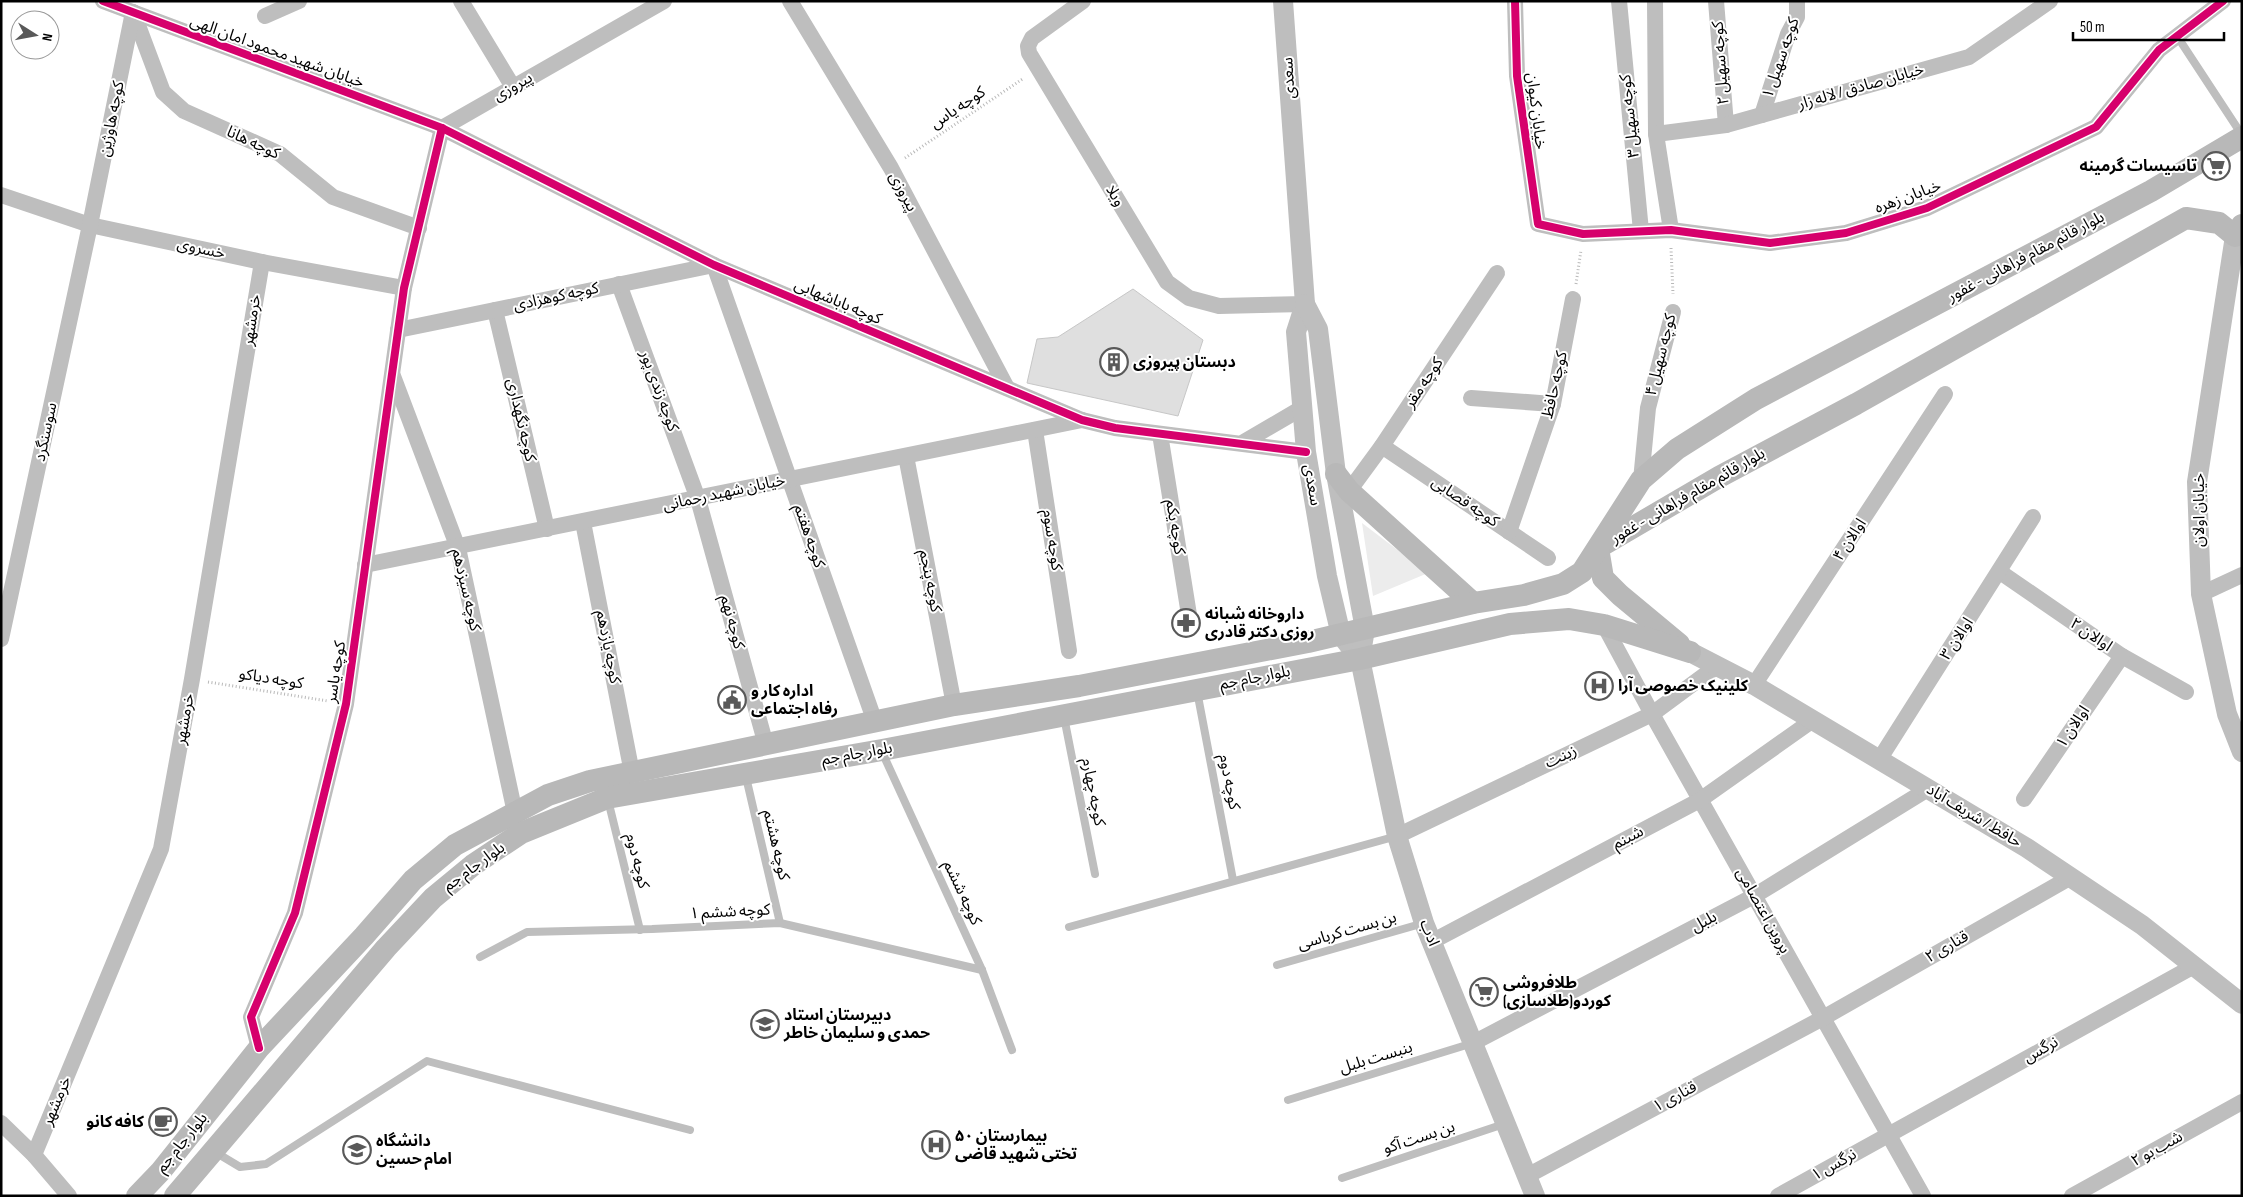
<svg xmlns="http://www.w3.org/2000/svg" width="2243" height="1197" viewBox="0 0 2243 1197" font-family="'Sofia Sans Condensed','Noto Sans Arabic',sans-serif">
<rect width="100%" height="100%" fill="#fff"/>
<path fill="#ececec" d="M1362,523l66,50 -55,23z"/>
<path fill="#dfdfdf" stroke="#c7c7c7" d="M1133,289l70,51 -25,76 -151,-33 10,-44 21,-2z"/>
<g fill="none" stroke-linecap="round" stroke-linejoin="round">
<g stroke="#b9b9b9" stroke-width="3" stroke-dasharray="1 2.5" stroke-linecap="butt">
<path d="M905,158l119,-80"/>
<path d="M1671,248l2,46"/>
<path d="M1576,284l5,-34"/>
<path d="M208,682l120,19"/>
</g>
<g stroke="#bebebe" stroke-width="8">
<path d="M2177,36l65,99"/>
<path d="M1197,691l36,189"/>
<path d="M1064,717l31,157"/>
<path d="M882,752l100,218 30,80"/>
<path d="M746,777l34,146"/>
<path d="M608,800l32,130"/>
<path d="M1069,927l328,-91"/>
<path d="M480,957l47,-25 125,-3 128,-6 202,47"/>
<path d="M1277,965l147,-42"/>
<path d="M1288,1100l185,-57"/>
<path d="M215,1152l25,15 26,-3 161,-103 263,69"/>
<path d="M1342,1178l162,-54"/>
</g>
<g stroke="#bebebe" stroke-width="16">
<path d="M103,1l339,127 272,137 368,155 33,8 191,24"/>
<path d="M461,1l52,86"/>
<path d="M790,1l101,167 116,220"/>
<path d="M1083,1l-51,37 -4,8 1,7 138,229 22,16 30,8 86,-2"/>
<path d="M1515,1l2,75 21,148 45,10 88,-4 99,13 76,-10 81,-25 169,-81 63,-77 64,-49"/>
<path d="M1619,1l22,230"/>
<path d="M1655,1l1,133 15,96"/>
<path d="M1716,1l10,124"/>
<path d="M133,12l30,80 21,19 96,43 53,43 86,31"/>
<path d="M265,16l34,-15"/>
<path d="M1762,115l26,-81 9,-17v-16"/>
<path d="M442,128l222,-127"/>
<path d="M1656,134l70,-9 243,-68 81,-56"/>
<path d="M1,195l89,30 172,37 142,26"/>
<path d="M619,284l79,215 68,246"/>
<path d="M495,310l52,219"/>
<path d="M398,330l316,-65 161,457"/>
<path d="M393,376l65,172 57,265"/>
<path d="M1471,398l82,6"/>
<path d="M1035,430l34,221"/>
<path d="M1160,434l30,187"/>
<path d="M1244,442l58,-34"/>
<path d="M1382,446l166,112"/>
<path d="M906,456l48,249"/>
<path d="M1641,480l7,-72 25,-96"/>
<path d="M1349,491l33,-45 115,-173"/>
<path d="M583,522l49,251"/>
<path d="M1509,532l44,-128 20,-105"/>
<path d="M365,565l717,-145"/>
<path d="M2000,572l122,84 64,36"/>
<path d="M2201,594l41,-19"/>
<path d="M1604,625l48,89 271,482"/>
<path d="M1,639l89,-414 43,-213"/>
<path d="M1754,685l191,-291"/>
<path d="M1879,760l154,-243"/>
<path d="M2024,799l98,-143"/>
<path d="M1397,836l255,-122 65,-48"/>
<path d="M1433,941l267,-141 113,-80"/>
<path d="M1473,1043l281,-147 174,-107"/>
<path d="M259,1048l-8,-31 44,-104 51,-209 58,-416 38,-160"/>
<path d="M1,1123l33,32 35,41"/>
<path d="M34,1155l127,-306 31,-170 70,-417"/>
<path d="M1527,1176l296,-158 248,-141"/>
<path d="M1778,1196l416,-230"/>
<path d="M2072,1196l170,-94"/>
</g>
<g stroke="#bebebe" stroke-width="20">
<path d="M1283,1l22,303 -9,28 10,120 21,124 14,59 10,13"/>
<path d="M2235,236l-38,246 4,112 26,120 15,38"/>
<path d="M1305,304l13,25 18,145 29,155 -5,30 37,177 27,87 111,273"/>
<path d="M1690,652l64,33 273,163 115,77 100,79"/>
</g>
<g stroke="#b8b8b8" stroke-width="22">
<path d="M1336,474l13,17 124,112"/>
<path d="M1601,546l118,-69 137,-73 330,-186 33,5 16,13 7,-11"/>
<path d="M1598,548l5,30 17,17 59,49"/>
<path d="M137,1196l24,-25 98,-123 105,-112 49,-56 42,-35 93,-50 42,-14 364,-76 125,-19 229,-44 165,-39 51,-8 39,-11 19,-12 59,-92 36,-31 79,-50 395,-208 91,-54"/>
<path d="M175,1196l211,-248 47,-50 40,-33 48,-32 86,-35 275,-48 478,-91 150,-35 59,-5 35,6 86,27"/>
</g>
<defs>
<g id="cycleway">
<path d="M103,1l339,127 272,137 368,155 33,8 191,24"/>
<path d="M1515,1l2,75 21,148 45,10 88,-4 99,13 76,-10 81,-25 169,-81 63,-77 64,-49"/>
<path d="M259,1048l-8,-31 44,-104 51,-209 58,-416 38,-160"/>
</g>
</defs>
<use href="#cycleway" stroke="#fff" stroke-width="11"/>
<use href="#cycleway" stroke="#d6006c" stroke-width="8"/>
</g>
<defs>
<symbol id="supermarket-ring" viewBox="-11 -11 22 22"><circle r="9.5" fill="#fff" stroke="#595959" stroke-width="1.5"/><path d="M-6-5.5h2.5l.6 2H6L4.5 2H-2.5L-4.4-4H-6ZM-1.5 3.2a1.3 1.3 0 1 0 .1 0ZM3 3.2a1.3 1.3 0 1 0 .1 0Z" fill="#595959"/></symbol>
<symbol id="building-ring" viewBox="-11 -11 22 22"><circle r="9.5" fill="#fff" stroke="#595959" stroke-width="1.5"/><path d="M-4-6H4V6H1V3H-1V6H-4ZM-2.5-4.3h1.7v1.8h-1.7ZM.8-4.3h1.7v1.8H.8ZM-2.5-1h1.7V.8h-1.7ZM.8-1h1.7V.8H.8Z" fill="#595959"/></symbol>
<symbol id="pharmacy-ring" viewBox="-11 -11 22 22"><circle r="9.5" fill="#fff" stroke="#595959" stroke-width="1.5"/><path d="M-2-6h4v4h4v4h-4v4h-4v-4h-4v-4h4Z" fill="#595959"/></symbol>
<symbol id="hospital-ring" viewBox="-11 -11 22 22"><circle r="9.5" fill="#fff" stroke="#595959" stroke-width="1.5"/><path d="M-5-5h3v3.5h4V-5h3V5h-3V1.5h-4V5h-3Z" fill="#595959"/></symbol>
<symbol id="civic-ring" viewBox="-11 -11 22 22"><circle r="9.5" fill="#fff" stroke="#595959" stroke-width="1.5"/><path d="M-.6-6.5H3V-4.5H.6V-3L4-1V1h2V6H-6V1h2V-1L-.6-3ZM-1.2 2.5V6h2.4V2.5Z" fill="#595959"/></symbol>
<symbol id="school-ring" viewBox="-11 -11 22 22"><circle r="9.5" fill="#fff" stroke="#595959" stroke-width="1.5"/><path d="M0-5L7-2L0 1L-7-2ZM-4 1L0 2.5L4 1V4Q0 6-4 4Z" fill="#595959"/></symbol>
<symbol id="cafe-ring" viewBox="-11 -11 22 22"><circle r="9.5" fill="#fff" stroke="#595959" stroke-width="1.5"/><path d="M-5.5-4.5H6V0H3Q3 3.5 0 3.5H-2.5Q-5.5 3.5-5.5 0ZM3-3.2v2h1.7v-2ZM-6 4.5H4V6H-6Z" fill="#595959"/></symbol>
<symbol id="university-ring" viewBox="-11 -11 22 22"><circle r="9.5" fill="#fff" stroke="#595959" stroke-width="1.5"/><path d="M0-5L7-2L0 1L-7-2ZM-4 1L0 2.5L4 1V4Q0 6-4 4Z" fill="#595959"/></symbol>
</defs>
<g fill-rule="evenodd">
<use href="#supermarket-ring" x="2200" y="150" width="32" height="32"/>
<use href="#building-ring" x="1098" y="346" width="32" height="32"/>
<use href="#pharmacy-ring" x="1170" y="607" width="32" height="32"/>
<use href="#hospital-ring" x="1583" y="670" width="32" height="32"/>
<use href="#civic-ring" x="716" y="684" width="32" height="32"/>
<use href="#supermarket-ring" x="1468" y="976" width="32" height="32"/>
<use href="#school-ring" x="749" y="1008" width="32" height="32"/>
<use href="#cafe-ring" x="147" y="1106" width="32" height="32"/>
<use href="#hospital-ring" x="920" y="1129" width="32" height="32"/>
<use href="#university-ring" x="341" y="1134" width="32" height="32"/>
</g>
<g text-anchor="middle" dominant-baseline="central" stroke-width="4" stroke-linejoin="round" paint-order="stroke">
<g font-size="16" fill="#000" stroke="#fff">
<text transform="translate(277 52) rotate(20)">خیابان شهید محمود امان الهی</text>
<text transform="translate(1781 58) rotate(-71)">کوچه سهیل ۱</text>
<text transform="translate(1721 63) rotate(-94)">کوچه سهیل ۲</text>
<text transform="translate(1289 78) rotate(-94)">سعدی</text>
<text transform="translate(513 87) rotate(-30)">پیروزی</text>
<text transform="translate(1861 87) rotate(-16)">خیابان صادق / لاله زار</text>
<text transform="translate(958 108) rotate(-34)">کوچه یاس</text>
<text transform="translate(1536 111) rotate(83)">خیابان کیوان</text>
<text transform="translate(1630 116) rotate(-96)">کوچه سهیل ۳</text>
<text transform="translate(112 119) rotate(-79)">کوچه هاوژین</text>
<text transform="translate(253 143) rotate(25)">کوچه هانا</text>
<text transform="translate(903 192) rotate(62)">پیروزی</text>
<text transform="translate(1115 196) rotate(59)">ویلا</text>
<text transform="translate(1908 197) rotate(-20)">خیابان زهره</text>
<text transform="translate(201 249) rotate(12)">خسروی</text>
<text transform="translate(2026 257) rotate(-28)">بلوار قائم مقام فراهانی - غفور</text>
<text transform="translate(556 297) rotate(-12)">کوچه کوهزادی</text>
<text transform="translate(838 302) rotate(23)">کوچه باباشهابی</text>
<text transform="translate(252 320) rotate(-81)">خرمشهر</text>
<text transform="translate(1661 355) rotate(-76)">کوچه سهیل ۴</text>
<text transform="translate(1424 383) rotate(-56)">کوچه مقر</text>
<text transform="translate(1555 385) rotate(-77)">کوچه حافظ</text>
<text transform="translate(659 391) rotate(70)">کوچه زندی پور</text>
<text transform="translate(521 420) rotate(77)">کوچه نگهداری</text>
<text transform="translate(46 432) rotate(-78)">سوسنگرد</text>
<text transform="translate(1312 485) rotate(80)">سعدی</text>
<text transform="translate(724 493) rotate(-12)">خیابان شهید رحمانی</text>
<text transform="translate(1688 496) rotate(-30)">بلوار قائم مقام فراهانی - غفور</text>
<text transform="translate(1465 502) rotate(34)">کوچه قصابی</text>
<text transform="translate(2199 510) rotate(-90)">خیابان اولان</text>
<text transform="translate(1175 527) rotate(81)">کوچه یکم</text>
<text transform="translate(809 536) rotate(71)">کوچه هفتم</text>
<text transform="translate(1052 540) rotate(81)">کوچه سوم</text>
<text transform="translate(1850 540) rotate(-57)">اوالان ۴</text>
<text transform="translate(930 581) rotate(79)">کوچه پنجم</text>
<text transform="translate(466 590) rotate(77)">کوچه سیزدهم</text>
<text transform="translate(732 622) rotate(75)">کوچه نهم</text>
<text transform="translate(2091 635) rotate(34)">اوالان ۲</text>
<text transform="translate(1957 639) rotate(-57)">اوالان ۳</text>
<text transform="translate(608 647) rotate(79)">کوچه یازدهم</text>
<text transform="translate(336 672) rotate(-81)">کوچه یاسر</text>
<text transform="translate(1255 678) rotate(-11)">بلوار جام جم</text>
<text transform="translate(271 679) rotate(9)">کوچه دیاکو</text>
<text transform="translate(185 719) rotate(-80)">خرمشهر</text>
<text transform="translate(2073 727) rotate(-56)">اوالان ۱</text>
<text transform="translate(857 754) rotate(-10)">بلوار جام جم</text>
<text transform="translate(1561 757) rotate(-26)">زینت</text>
<text transform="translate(1229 782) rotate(79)">کوچه دوم</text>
<text transform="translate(1093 792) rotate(79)">کوچه چهارم</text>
<text transform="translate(1974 816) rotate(31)">حافظ / شریف آباد</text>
<text transform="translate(1628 838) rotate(-28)">شبنم</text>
<text transform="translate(776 845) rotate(77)">کوچه هشتم</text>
<text transform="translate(637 861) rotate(76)">کوچه دوم</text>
<text transform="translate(474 867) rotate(-36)">بلوار جام جم</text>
<text transform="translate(962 893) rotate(65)">کوچه ششم</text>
<text transform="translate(1763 911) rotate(61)">پروین اعتصامی</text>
<text transform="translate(730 912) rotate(-3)">کوچه ششم ۱</text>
<text transform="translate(1704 922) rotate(-28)">بلبل</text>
<text transform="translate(1347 931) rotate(-16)">بن بست کرباسی</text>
<text transform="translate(1429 933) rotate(68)">ادب</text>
<text transform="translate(1947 947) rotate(-30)">قناری ۲</text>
<text transform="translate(2041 1050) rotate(-29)">نرگس</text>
<text transform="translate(1376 1058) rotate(-17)">بنبست بلبل</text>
<text transform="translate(1675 1097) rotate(-28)">قناری ۱</text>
<text transform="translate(57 1101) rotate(-67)">خرمشهر</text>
<text transform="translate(1419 1138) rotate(-18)">بن بست آکو</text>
<text transform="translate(182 1143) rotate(-51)">بلوار جام جم</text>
<text transform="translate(2157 1149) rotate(-29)">شب بو ۲</text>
<text transform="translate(1834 1165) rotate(-29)">نرگس ۱</text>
</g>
<g font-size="16" font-weight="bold" fill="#000" stroke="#fff" text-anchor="start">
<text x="2197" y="166" text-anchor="end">تاسیسات گرمینه</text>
<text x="1133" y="362">دبستان پیروزی</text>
<text x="1205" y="614">داروخانه شبانه<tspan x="1205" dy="18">روزی دکتر قادری</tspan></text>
<text x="1618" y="686">کلینیک خصوصی آرا</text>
<text x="751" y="691">اداره کار و<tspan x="751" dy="18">رفاه اجتماعی</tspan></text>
<text x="1503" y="983">طلافروشی<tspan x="1503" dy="18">کوردو(طلاسازی)</tspan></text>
<text x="784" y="1015">دبیرستان استاد<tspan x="784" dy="18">حمدی و سلیمان خاطر</tspan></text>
<text x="144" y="1122" text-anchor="end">کافه کانو</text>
<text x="955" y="1136">بیمارستان ۵۰<tspan x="955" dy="18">تختی شهید قاضی</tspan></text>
<text x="376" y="1141">دانشگاه<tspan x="376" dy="18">امام حسین</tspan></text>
</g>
</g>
<rect width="2243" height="1197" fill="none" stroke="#000000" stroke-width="5"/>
<g transform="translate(35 35) rotate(101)"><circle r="24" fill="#ffffff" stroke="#999999"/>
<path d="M0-4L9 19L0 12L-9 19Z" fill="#595959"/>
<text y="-8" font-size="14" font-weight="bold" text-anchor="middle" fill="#000000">N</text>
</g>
<path d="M2073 32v8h151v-8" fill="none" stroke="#000000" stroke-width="2.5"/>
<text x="2080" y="32" font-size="15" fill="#000000" stroke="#ffffff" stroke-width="4" paint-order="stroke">50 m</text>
</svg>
